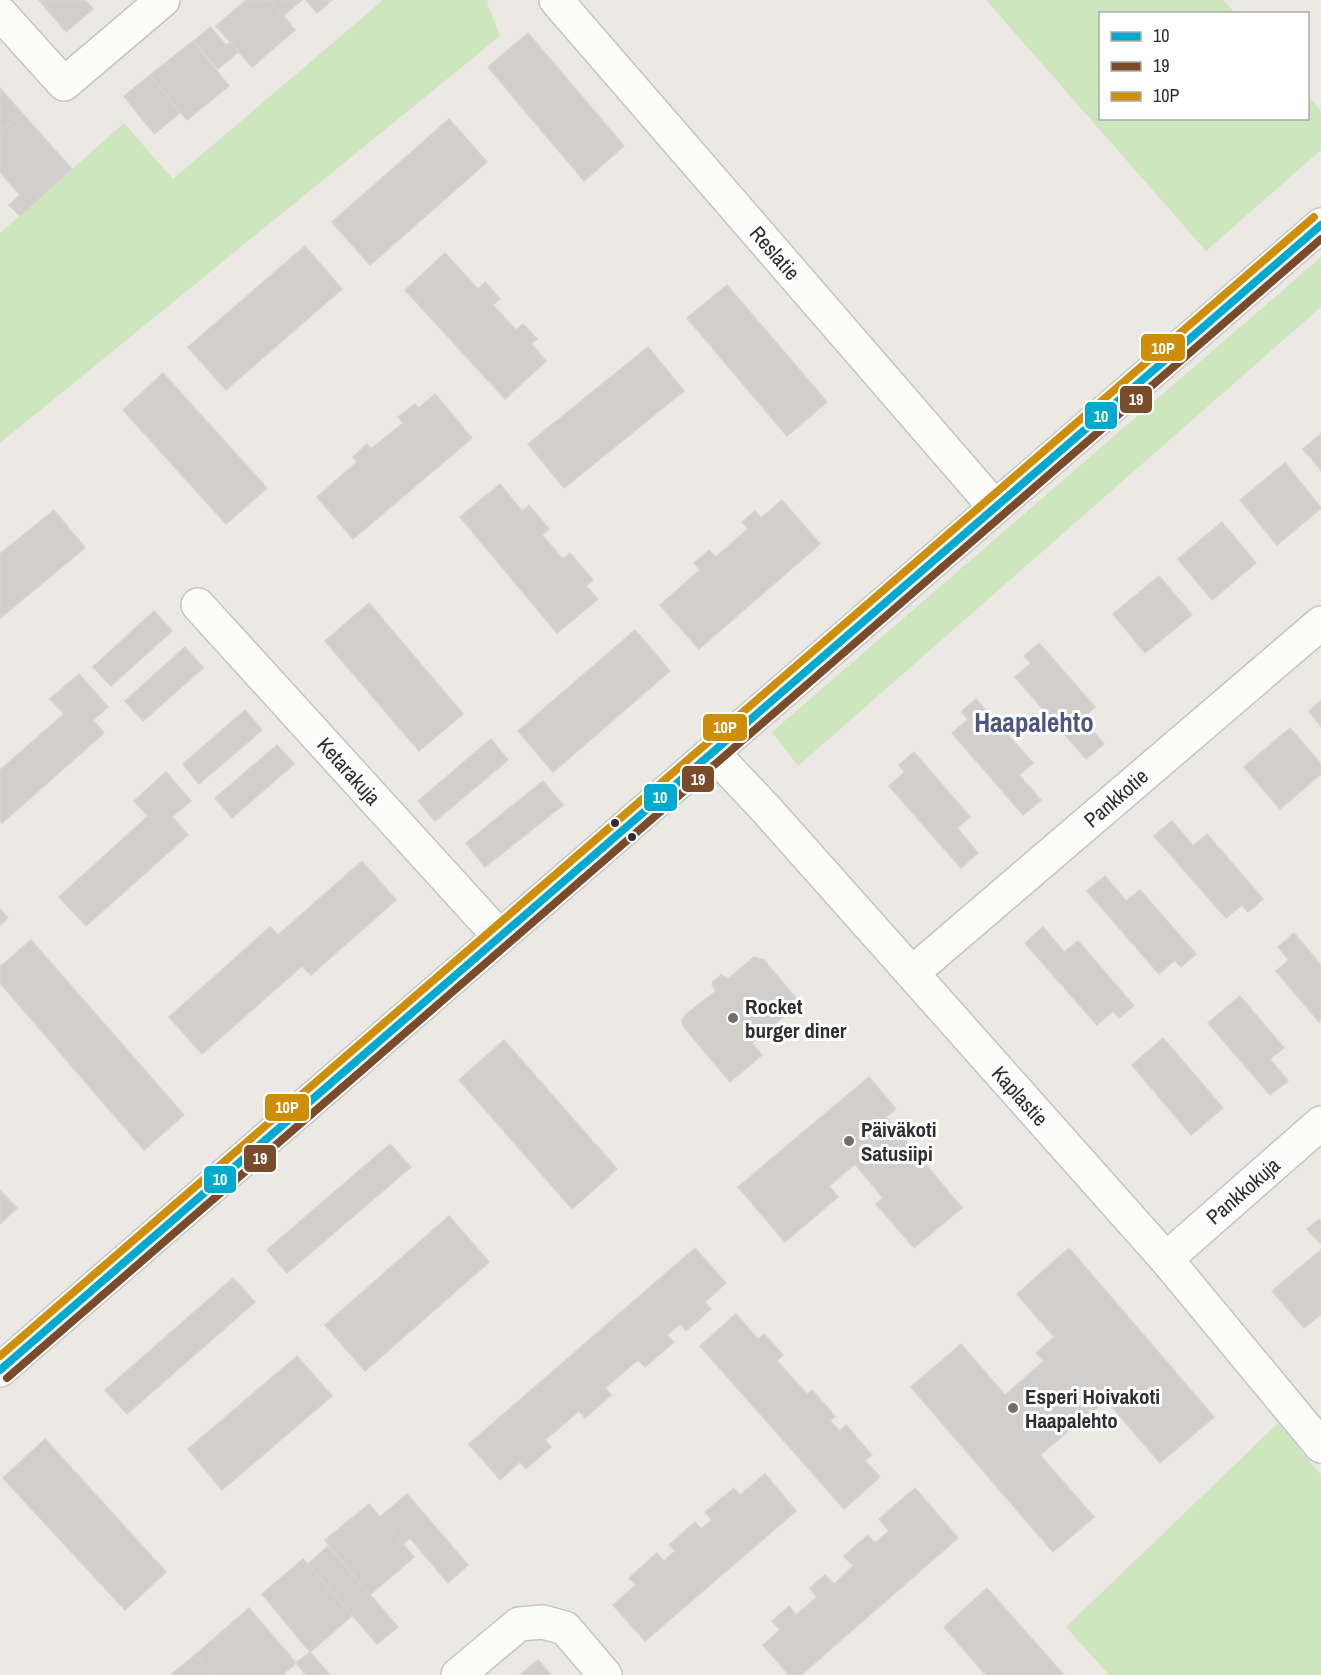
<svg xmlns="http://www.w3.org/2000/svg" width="1321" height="1675" viewBox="0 0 1321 1675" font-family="'Archivo Narrow',sans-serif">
<rect width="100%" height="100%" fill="#ece8e4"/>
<g fill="#cee6be">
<path d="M383,0h105l-1,3 13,33 -500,407v-210l124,-110 49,56z"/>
<path d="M986,0h237l12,13 -135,1v104h208v-23l13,16v39l-115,101z"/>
<path d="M1321,257v50l-523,459 -26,-34z"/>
<path d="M1278,1423l43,52v200h-212l-43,-48z"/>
</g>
<g fill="#d1cecb" stroke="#d7d4d0" stroke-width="1.5">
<path d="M39,0h46l8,9 -27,23z"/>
<path d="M246,0h24l25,30 -43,37 -36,-41z"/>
<path d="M270,0h32l-19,16z"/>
<path d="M306,0h26l-15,13z"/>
<path d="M210,27l16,18 4,-3 8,10 -20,17 -24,-28z"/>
<path d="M528,33l96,113 -40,35 -96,-114z"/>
<path d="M193,41l36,45 -42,34 -37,-45z"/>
<path d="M150,75l30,38 -26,21 -30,-38z"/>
<path d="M0,88l22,25 -22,19z"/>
<path d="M22,113l50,56 -52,47 -11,-11 11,-10 -20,-23v-40z"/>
<path d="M449,119l38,43 -117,103 -38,-43z"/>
<path d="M305,246l37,43 -116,101 -38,-43z"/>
<path d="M445,253l33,36 7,-7 15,17 -7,6 23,25 7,-6 14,15 -6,5 15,17 -41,38 -100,-109z"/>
<path d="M727,285l100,117 -40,34 -100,-118z"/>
<path d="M648,347l36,44 -120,97 -36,-44z"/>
<path d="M163,373l104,115 -41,36 -103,-114z"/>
<path d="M435,394l37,44 -119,101 -36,-42 40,-35 -4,-5 14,-13 4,5 32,-26 -5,-6 17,-13 4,4z"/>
<path d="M1321,434v36l-18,-21z"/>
<path d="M1285,463l36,45 -44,37 -37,-45z"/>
<path d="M500,484l22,27 7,-6 20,24 -7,6 21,24 7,-6 23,27 -7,6 12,13 -41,34 -97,-116z"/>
<path d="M782,500l38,44 -121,105 -39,-44 40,-35 -6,-7 15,-13 7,7 32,-28 -6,-7 13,-11 6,7z"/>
<path d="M54,510l31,38 -85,70v-64z"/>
<path d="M1222,522l34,41 -44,37 -34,-41z"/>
<path d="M1159,576l33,39 -47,38 -32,-39z"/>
<path d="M369,603l94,111 -44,37 -94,-110z"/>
<path d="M154,611l18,20 -61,55 -18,-19z"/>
<path d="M635,630l35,41 -117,101 -35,-41z"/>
<path d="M1039,643l56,64 -13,12 22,25 -18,15 -71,-82 16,-14 -7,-7z"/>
<path d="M185,647l18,21 -60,53 -18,-20z"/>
<path d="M79,674l29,33 -15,13 11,13 -102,90 -2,-2v-51l64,-56 -14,-15z"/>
<path d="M976,699l57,64 -14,12 22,25 -18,15 -71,-82 16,-14 -7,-7z"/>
<path d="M1321,701v25l-12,-15z"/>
<path d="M245,710l17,20 -63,54 -16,-20z"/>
<path d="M1290,728l31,36v10l-41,35 -36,-42z"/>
<path d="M491,739l17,21 -73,61 -17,-20z"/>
<path d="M277,745l17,19 -62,54 -17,-20z"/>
<path d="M914,752l56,65 -13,11 21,25 -17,15 -72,-82 16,-14 -6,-7z"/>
<path d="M166,772l25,29 -19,16 16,18 -102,91 -27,-29 89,-81 -14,-15z"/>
<path d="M543,781l20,24 -78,62 -19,-24z"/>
<path d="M1172,821l21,25 14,-12 56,65 -15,13 -6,-7 -16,13 -72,-82z"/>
<path d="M362,861l34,39 -85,75 -9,-9 -100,88 -33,-37 101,-90 8,8z"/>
<path d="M1105,876l21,25 14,-11 56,64 -15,13 -6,-7 -16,14 -72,-83z"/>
<path d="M0,909l8,9 -8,7z"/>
<path d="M1043,927l21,25 14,-11 56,65 -15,12 -6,-7 -16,14 -72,-82z"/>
<path d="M1294,933l27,32v56l-2,1 -43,-51 13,-11 -11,-13z"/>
<path d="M31,940l153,175 -40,35 -144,-167v-16z"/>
<path d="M754,957l10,3 36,43 -48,40 10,12 -32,27 -47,-56 -1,-6 3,-5 31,-24 -4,-6 1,-3 8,-7 7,4z"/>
<path d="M1240,996l44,52 -14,11 18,22 -18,14 -62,-72z"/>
<path d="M1163,1038l60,70 -32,27 -59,-70z"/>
<path d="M504,1040l113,129 -45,40 -113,-129z"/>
<path d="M869,1077l27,32 -10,8 76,91 -48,40 -38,-44 7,-6 -28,-34 -26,22 9,11 -53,45 -47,-55z"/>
<path d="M390,1144l21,23 -124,106 -20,-23z"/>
<path d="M0,1190l17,18 -17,16z"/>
<path d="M449,1216l40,46 -124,109 -40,-46z"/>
<path d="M1319,1219l2,2v23l-14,-15z"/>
<path d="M695,1248l31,35 -21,19 6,7 -25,22 -6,-7 -13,11 7,7 -29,25 -7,-7 -33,28 6,7 -26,23 -6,-7 -34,29 6,7 -25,22 -6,-7 -20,18 -31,-36z"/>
<path d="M1069,1248l145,169 -54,46 -54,-63 -66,55 54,62 -41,35 -142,-165 50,-43 44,51 39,-34 -8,-8 18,-16 -37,-43z"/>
<path d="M1321,1250v64l-17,14 -32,-37z"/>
<path d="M233,1278l22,24 -128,112 -22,-24z"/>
<path d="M736,1314l22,25 6,-5 19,21 -6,6 30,33 5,-4 23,26 -5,5 10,10 6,-6 26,30 -7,5 15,17 -36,32 -144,-163z"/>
<path d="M297,1356l35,40 -110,94 -34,-41z"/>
<path d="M45,1439l121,133 -41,38 -122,-132z"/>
<path d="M765,1474l31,37 -151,130 -32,-36 23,-20 -7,-7 28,-25 7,8 11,-10 -6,-6 26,-23 6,7 11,-9 -7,-8 29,-24 6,7z"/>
<path d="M915,1488l43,50 -157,137h-12l-26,-30 17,-15 -8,-9 17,-15 7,9 21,-18 -7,-9 15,-13 9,9 19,-18 -9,-10 24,-21 7,8 14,-12 -10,-12z"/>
<path d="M407,1494l61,71 -20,18 -38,-45 -7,6 -23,-27z"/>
<path d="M369,1504l45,53 -44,38 -45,-55z"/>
<path d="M328,1546l70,81 -21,17 -69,-80z"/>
<path d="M303,1559l49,57 -42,36 -48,-58z"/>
<path d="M987,1588l77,87h-78l-42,-48z"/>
<path d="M249,1608l47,55 -14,12h-70l-17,-20z"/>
<path d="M310,1652l20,23h-24l-10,-12z"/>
<path d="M195,1655l17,20h-41z"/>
<path d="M538,1660l13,15h-31z"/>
</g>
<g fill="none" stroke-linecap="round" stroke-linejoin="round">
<defs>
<g id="minor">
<path d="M556,0l438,506"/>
<path d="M0,13l64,71 99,-84"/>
<path d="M198,605l301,331"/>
<path d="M713,753l52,55 401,451 155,187"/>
<path d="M912,973l409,-350"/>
<path d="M1166,1259l155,-136"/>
<path d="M0,1370l1321,-1145"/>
<path d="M458,1675l61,-51 24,-2 22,6 40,47"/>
</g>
</defs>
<use href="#minor" stroke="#c5c4c5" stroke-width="36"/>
<use href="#minor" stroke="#fcfcfb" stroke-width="33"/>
<defs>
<path id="bus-1" d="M0,1370l1321,-1145"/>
<path id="bus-2" d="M7,1378l1314,-1139"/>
<path id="bus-3" d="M0,1356l1314,-1139"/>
</defs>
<use href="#bus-1" stroke="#fff" stroke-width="12"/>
<use href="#bus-2" stroke="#fff" stroke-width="12"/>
<use href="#bus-3" stroke="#fff" stroke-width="12"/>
<use href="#bus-1" stroke="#00a9ce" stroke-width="8"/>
<use href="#bus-2" stroke="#7a4b2a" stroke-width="8"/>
<use href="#bus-3" stroke="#cf8e09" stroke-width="8"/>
</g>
<g fill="#2e2e2e" stroke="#fff" stroke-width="2">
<circle cx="615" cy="823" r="5"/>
<circle cx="632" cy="837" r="5"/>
</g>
<g fill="#706f6e" stroke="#fff" stroke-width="2">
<circle cx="733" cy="1018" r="6"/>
<circle cx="849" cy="1141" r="6"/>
<circle cx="1013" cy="1408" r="6"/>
</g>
<g text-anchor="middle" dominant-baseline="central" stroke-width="6" stroke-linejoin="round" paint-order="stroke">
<g font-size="21" fill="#2e2e2e" stroke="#fff">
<text transform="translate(775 253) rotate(49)">Reslatie</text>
<text transform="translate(349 771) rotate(48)">Ketarakuja</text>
<text transform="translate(1116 798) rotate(-41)">Pankkotie</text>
<text transform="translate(1020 1096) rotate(48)">Kaplastie</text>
<text transform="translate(1243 1191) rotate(-41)">Pankkokuja</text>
</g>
<g font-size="21" font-weight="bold" fill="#2e2e2e" stroke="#fff" text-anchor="start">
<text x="745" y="1006">Rocket<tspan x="745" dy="24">burger diner</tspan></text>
<text x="861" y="1129">Päiväkoti<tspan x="861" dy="24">Satusiipi</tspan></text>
<text x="1025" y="1396">Esperi Hoivakoti<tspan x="1025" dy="24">Haapalehto</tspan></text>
</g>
<g font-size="27" font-weight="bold" fill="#4d5680" stroke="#fff">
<text x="1034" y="722">Haapalehto</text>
</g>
</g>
<g stroke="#fff" stroke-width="2">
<rect x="1140" y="333" width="46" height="29" rx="6" fill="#cf8e09"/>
<rect x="1119" y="385" width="34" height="29" rx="6" fill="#7a4b2a"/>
<rect x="1084" y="401" width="34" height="29" rx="6" fill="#00a9ce"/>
<rect x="702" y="713" width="46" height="29" rx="6" fill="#cf8e09"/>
<rect x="681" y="765" width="34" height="28" rx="6" fill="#7a4b2a"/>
<rect x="643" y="783" width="35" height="29" rx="6" fill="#00a9ce"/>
<rect x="264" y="1093" width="46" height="29" rx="6" fill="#cf8e09"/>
<rect x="243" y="1144" width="34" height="29" rx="6" fill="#7a4b2a"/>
<rect x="203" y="1165" width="34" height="29" rx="6" fill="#00a9ce"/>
</g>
<g font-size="16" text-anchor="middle" font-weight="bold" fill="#fff">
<text x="1163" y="354">10P</text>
<text x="1136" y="405">19</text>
<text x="1101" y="422">10</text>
<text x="725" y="733">10P</text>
<text x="698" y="785">19</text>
<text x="660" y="803">10</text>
<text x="287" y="1113">10P</text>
<text x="260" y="1164">19</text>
<text x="220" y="1185">10</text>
</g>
<rect x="1099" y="12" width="210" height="108" fill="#ffffff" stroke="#ababab" stroke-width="1.5"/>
<rect x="1111" y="32" width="30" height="9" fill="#00a9ce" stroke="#ababab" stroke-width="1.5"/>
<text x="1153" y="42" font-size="18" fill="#2e2e2e">10</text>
<rect x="1111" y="62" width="30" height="9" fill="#7a4b2a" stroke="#ababab" stroke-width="1.5"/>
<text x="1153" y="72" font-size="18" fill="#2e2e2e">19</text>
<rect x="1111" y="92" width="30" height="9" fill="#cf8e09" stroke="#ababab" stroke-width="1.5"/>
<text x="1153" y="102" font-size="18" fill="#2e2e2e">10P</text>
</svg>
